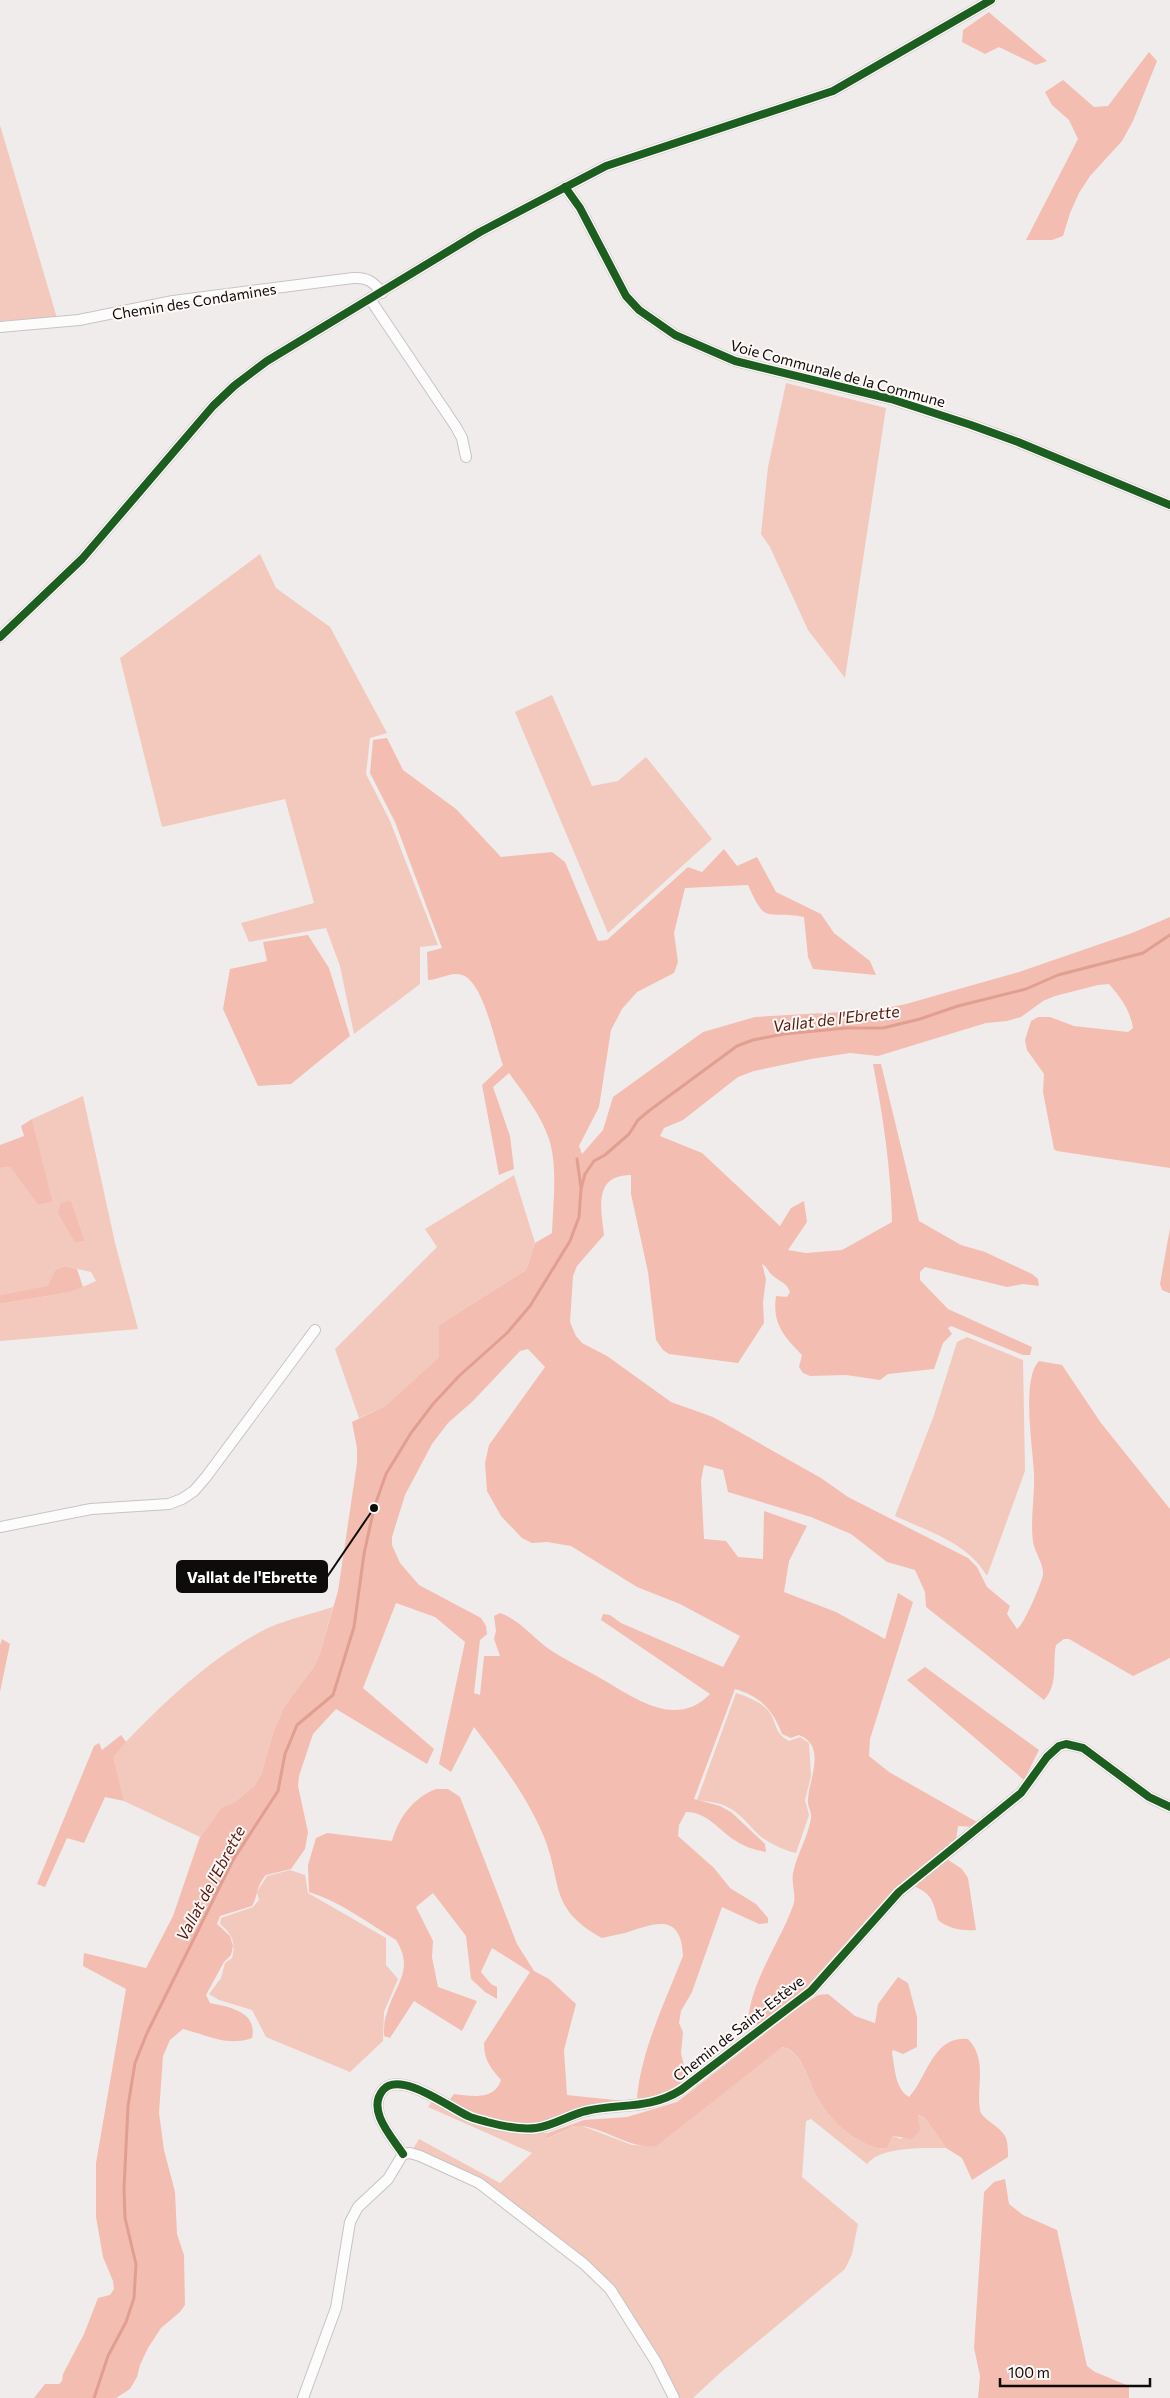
<svg xmlns="http://www.w3.org/2000/svg" width="1170" height="2398" viewBox="0 0 1170 2398" font-family="Commissioner,sans-serif">
<rect width="100%" height="100%" fill="#f0eceb"/>
<g fill="#f3c8bd" fill-rule="evenodd">
<path d="M0,125l57,193 -57,3z"/>
<path d="M786,383l100,25 -41,270 -37,-48 -38,-83 -9,-13 7,-67z"/>
<path d="M260,554l16,34 54,39 57,106 -17,5 -4,36 24,47 48,124 -18,2v37l-66,50 -14,-68 -14,-38 -77,14 -8,-19 73,-20 -29,-104 -123,28 -42,-169z"/>
<path d="M552,695l40,91 26,-5 28,-24 66,82 -104,94 -93,-221z"/>
<path d="M83,1096l32,147 23,86 -138,12v-37l71,-12 25,-11 -5,-9 -26,-6 -10,4 -7,17 -48,8v-127l10,-1 28,38 15,-3 -21,-83zM71,1200l14,41 -10,2 -8,-15 -6,-25z"/>
<path d="M514,1175l21,68 -9,27 -87,55v32l-54,49 -26,12 -24,-69 102,-102 -12,-18z"/>
<path d="M967,1337l56,23 2,111 -38,105c-20,-34 -58,-44 -92,-60l38,-98 24,-76z"/>
<path d="M333,1607l-13,46 -5,12 -31,42 -11,26 -12,42 -7,11 -19,16 -13,5 -22,30 -76,-36 -12,-44c42,-46 99,-101 156,-129 20,-9 44,-14 65,-21z"/>
<path d="M736,1693c10,3 28,10 34,20 8,13 4,20 19,28l11,-4 9,6 2,33 -6,24 4,15 -13,38c-11,-2 -27,-10 -36,-17 -10,-9 -17,-20 -29,-27 -10,-7 -22,-7 -34,-9z"/>
<path d="M290,1870l15,5 3,18 78,45v27l12,14 -14,33 -1,29 -33,31 -84,-35 -14,-27 -33,-10 -10,-6 12,-16 4,-15 7,-5c4,-16 0,-24 -12,-34l1,-6 32,-11 6,-7 -2,-8 10,-16z"/>
<path d="M781,2047c22,3 27,36 37,52 10,17 26,34 44,43 9,4 15,8 25,6l6,-12 8,3 18,-16 -2,-8 8,3 21,30c-21,0 -65,-2 -79,16l-56,-45 -5,2 -4,56 56,47 -6,30 -7,15 -124,103 -28,26h-15l-73,-117 -123,-100 -69,-32 6,-10 81,44 32,-30 -104,-46 4,-6 80,30 36,2 -1,6 27,-13h8l50,19 25,1z"/>
</g>
<g fill="#f4bdb1" fill-rule="evenodd">
<path d="M989,12l3,3 55,46 -11,4 -37,-18 -14,7 -23,-12 1,-12z"/>
<path d="M1149,52l8,9 -24,60 -11,20 -32,35 -11,17 -9,20 -7,23 -11,4h-26l52,-101 -9,-19 -17,-15 -7,-13 18,-12 31,27 14,-1z"/>
<path d="M387,738l16,32 53,39 45,48 51,-5 13,10 33,79 9,-1 81,-73 14,5 22,-23 13,17 20,-9 19,35 45,22 13,19 36,28 6,14 -63,-6 -5,-12 -4,-40c-38,-8 -37,11 -56,-32l-63,3 -11,45 4,29 -4,11 -37,19 -15,17 -11,21 -12,77 -20,39 3,8 21,-24 10,-33 90,-65 52,-15 122,-7 29,-6 113,-32 113,-39 38,-16v251l-113,-17 -3,-2 -11,-57 1,-18 -17,-24 -2,-10 6,-19 7,-4h12l24,9 54,6 5,-4c-3,-18 -12,-30 -24,-44l-11,1 -43,11 -12,5 -22,16 -14,4 -21,2 -108,33 -28,-3 -39,6 -57,12 -16,6 -55,43 -19,8 -4,8 42,17 78,73 11,-18 13,-7 3,21 -19,28 18,3 36,-3 50,-28c-1,-53 -9,-106 -19,-158h8l38,157 42,24 24,7 47,22 6,5 1,7 -16,-2 -16,3 -82,-20 -5,5v8l28,29 84,38 -2,8h-7l-72,-29 -3,2 4,6 -9,9 -9,26 -46,5 -8,6 -34,-5 -36,1 -7,-3 -4,-6 3,-12c-18,-19 -30,-31 -26,-59l11,1 3,-5c-4,-11 -13,-11 -20,-19 -3,-4 -3,-6 -8,-9l4,15 -3,23 1,21 -26,40 -69,-9 -6,-4 -7,-10 -8,-68 -17,-78v-19c-38,0 -30,34 -27,60l-27,31 -4,10 -3,46 6,14 6,7 25,13 64,46 42,15 108,61 27,19 120,61 9,9 10,20 23,19 -3,8 10,15c7,-4 24,-45 26,-54 1,-11 -8,-22 -10,-33 -3,-23 2,-46 1,-69 -1,-25 -13,-94 5,-112l23,4 39,58 69,86v149l-37,18 -64,-37h-5l-8,6c-4,19 3,39 -12,55l-118,-93 -1,-15 -10,-22 -28,-8 -36,-28 -40,-17 -83,-25 -5,-22 -19,-5 -3,16 3,58 22,2 12,16 25,2 1,-48 43,15 -18,35 -5,31 52,20 49,27 13,-46 15,9 -43,137 -1,17 20,16 88,50 -3,5 -16,-1 -2,14 -15,15 21,14 6,9 8,52c-14,1 -27,-1 -38,-10 -6,-24 -7,-26 -30,-37l-41,36 -64,72 -44,34 -11,-5c4,-41 31,-76 45,-114 4,-10 -2,-22 0,-33 4,-19 15,-36 18,-55 1,-6 -4,-12 -3,-19 1,-20 19,-53 -9,-64l-8,3 -9,-4c-9,-24 -22,-38 -47,-45l-41,110 26,7 11,6 34,32 1,8c-11,-2 -21,-5 -30,-11 -17,-10 -28,-29 -50,-29l-7,13 -1,11 36,32 16,20 26,16 12,14v5l-9,1 -37,-17 -30,85 -11,19 -2,12 4,9 -2,21 6,26 -24,15 -23,5 -3,-2c5,-49 28,-95 46,-141 -2,-45 -29,-32 -58,-23 -8,2 -16,3 -23,5 -54,-30 -39,-54 -58,-101 -17,-41 -44,-76 -70,-110l-23,45 -12,-8 26,-122 -30,-25 -39,-14 -33,85 71,61 -7,15 -91,-55 -23,25 -14,42 -1,10 10,46 -3,17 -14,20 -25,6c-11,13 -7,19 -14,31l-32,10 -3,8 13,12 3,10 -2,9 -7,7 -18,33 4,8c20,4 48,9 42,35 -24,9 -45,-3 -69,-9l-13,11 -7,16 -4,57 5,37 11,42 2,42 7,21 1,50 -5,7 -19,16 -13,20 -8,17 -3,12 -7,12 -14,9h-82l11,-14h14l3,-3 1,-7 21,-40 14,-36 12,-3 4,-6 -1,-8 -10,-24 -7,-40v-54l30,-174 -43,-23 1,-13 62,15 27,-52 27,-79 22,-30 13,-5 19,-16 7,-11 12,-42 11,-26 31,-42 5,-12 18,-62 19,-128v-15l-5,-26 33,-16 54,-49v-32l87,-55 9,-27 17,-10c1,-30 6,-65 -3,-94 -8,-24 -25,-45 -40,-66l-16,14 17,49 4,33 -15,6 -17,-90 21,-20c-8,-21 -19,-83 -41,-90 -12,-4 -22,5 -34,5l-1,-28 15,-4 -47,-126 -25,-49 3,-33zM528,1349l17,18 -56,78 -4,18 2,28 14,25 21,22 10,5 15,-1 24,4 66,41 43,17 60,32 -17,31 -102,-44 -11,-8 -7,-1 -2,6 109,74c-35,36 -76,3 -110,-16 -17,-10 -35,-18 -51,-29 -16,-11 -29,-29 -49,-36l-6,3 2,15 -2,8 6,17h-16l-4,39 -6,-2 6,-53 7,-6 -1,-8 -5,-8 -62,-33 -19,-22 -8,-18v-8l13,-42 27,-51 16,-21 25,-22 47,-50z"/>
<path d="M308,935l21,33 21,68 -59,48 -33,2 -35,-77 7,-40 37,-8 -4,-19z"/>
<path d="M32,1119l21,83 -15,3 -28,-38 -10,1v-23l24,-9 -3,-10z"/>
<path d="M71,1200l14,41 -10,2 -17,-30 3,-10z"/>
<path d="M1170,1228v65h-1l-7,-3 -2,-6z"/>
<path d="M65,1266l12,3 6,18 -12,5 -71,12v-9l48,-9 7,-16z"/>
<path d="M2,1639l8,5 -10,48v-47z"/>
<path d="M925,1667l114,83 -15,30 -117,-100z"/>
<path d="M121,1735l5,7 -13,15 11,44 -19,-4 -21,46 -17,-5 -22,49 -8,-3 57,-138 5,-3 3,7z"/>
<path d="M436,1789h12l12,8 57,147 17,27 15,8 27,25 -12,46 3,45 57,6 -2,4 -87,22 -65,-11 -21,-15 5,-7c17,2 40,7 47,-14 -11,-13 -17,-20 -17,-37l46,-71 -38,-24 -11,24 10,12 6,3v12l-12,-7 -14,-13 -5,-43 -33,-43 -17,14 17,34 -1,16 6,30 39,14 -15,30 -48,-30 -24,37 -6,-2c0,-8 0,-16 3,-23 8,-29 28,-43 9,-73 -28,-17 -55,-38 -87,-48l-1,-27 8,-27 11,-5 65,8c7,-24 21,-43 44,-52z"/>
<path d="M898,1977l10,6 9,34v30l-14,7 -10,-4 -1,3c3,15 3,36 17,44 18,-19 24,-62 59,-58 20,21 8,46 12,71 1,9 21,16 26,28 2,6 2,13 2,19l-36,23 -10,-22 -16,-10 -21,-30 -7,-3 2,16 -8,8 -19,-3 -6,12c-10,2 -16,-2 -25,-6 -18,-9 -34,-26 -44,-43 -10,-16 -15,-49 -36,-52l-125,99c-28,3 -48,-16 -75,-20h-8l-28,13 2,-6 36,-13 43,-3 50,-15 118,-92 23,-15 10,-1 27,22 20,7 3,-19z"/>
<path d="M1005,2179l4,25 14,11 34,15 30,136 8,6 34,14v12h-151l2,-22 -6,-28 10,-156 10,-10z"/>
</g>
<g fill="none" stroke-linecap="round" stroke-linejoin="round">
<g stroke="#e19f91" stroke-width="3">
<path d="M577,1159l4,29"/>
<path d="M94,2398l14,-42 18,-34 8,-24 2,-34 -11,-46 -1,-29 4,-83 7,-43 12,-30 86,-173 45,-69 7,-37 12,-29 36,-30 21,-68 10,-73 10,-46 12,-34 25,-41 22,-29 26,-28 48,-43 23,-27 40,-65 9,-24 2,-28 4,-15 9,-13 11,-6 24,-21 9,-14 12,-10 87,-64 16,-6 31,-6 62,-6h37l37,-9 38,-13 68,-17 32,-14 85,-22 27,-18"/>
</g>
<defs>
<g id="street">
<path d="M565,187l15,21 46,88 13,14 36,25 60,26 156,38 80,26 47,17 152,63"/>
<path d="M370,299l86,128 6,11 4,19"/>
<path d="M0,327l79,-7 94,-19 180,-23c14,-1 21,4 29,15"/>
<path d="M0,637l82,-78 131,-153 21,-20 33,-25 213,-129 126,-66 227,-75 158,-91"/>
<path d="M0,1527l91,-18 78,-5 13,-5 12,-8 12,-14 109,-147"/>
<path d="M403,2154c-11,-17 -37,-44 -20,-64 17,-20 67,18 85,26 6,3 13,4 19,6 15,4 33,8 49,6 17,-2 33,-13 50,-17 34,-8 63,-1 95,-21l130,-99 88,-99 122,-99 26,-36 12,-11 7,-2 17,4 66,49 21,10"/>
<path d="M403,2154l7,-1 10,3 59,27 105,81 26,25 46,73 18,36"/>
<path d="M303,2398l33,-90 14,-86 8,-15 30,-28 15,-25"/>
</g>
</defs>
<use href="#street" stroke="#c7c4c3" stroke-width="12"/>
<use href="#street" stroke="#fdfcfc" stroke-width="10"/>
<defs>
<g id="cycleway">
<path d="M565,187l15,21 46,88 13,14 36,25 60,26 156,38 80,26 47,17 152,63"/>
<path d="M0,637l82,-78 131,-153 21,-20 33,-25 213,-129 126,-66 227,-75 158,-91"/>
<path d="M403,2154c-11,-17 -37,-44 -20,-64 17,-20 67,18 85,26 6,3 13,4 19,6 15,4 33,8 49,6 17,-2 33,-13 50,-17 34,-8 63,-1 95,-21l130,-99 88,-99 122,-99 26,-36 12,-11 7,-2 17,4 66,49 21,10"/>
</g>
</defs>
<use href="#cycleway" stroke="#fef8f7" stroke-width="11"/>
<use href="#cycleway" stroke="#1b5e20" stroke-width="8"/>
</g>
<g text-anchor="middle" dominant-baseline="central" stroke-width="4" stroke-linejoin="round" paint-order="stroke">
<g font-size="15" fill="#0e0c0b" stroke="#fef8f7">
<text transform="translate(194 301) rotate(-9)">Chemin des Condamines</text>
<text transform="translate(838 373) rotate(15)">Voie Communale de la Commune</text>
<text transform="translate(738 2028) rotate(-38)">Chemin de Saint-Estève</text>
</g>
<g font-size="16" font-style="italic" fill="#551a0e" stroke="#fef8f7">
<text transform="translate(836 1018) rotate(-7)">Vallat de l'Ebrette</text>
<text transform="translate(210 1883) rotate(-62)">Vallat de l'Ebrette</text>
</g>
</g>
<path fill="none" stroke="#0e0c0b" stroke-width="2" d="M374 1508L327 1577"/>
<circle fill="#0e0c0b" stroke="#fef8f7" stroke-width="2" cx="374" cy="1508" r="5"/>
<rect fill="#0e0c0b" stroke="#0e0c0b" stroke-width="2" x="177" y="1561" width="150" height="31" rx="5"/>
<g font-size="16" text-anchor="middle" font-weight="bold" fill="#fff">
<text x="252" y="1583">Vallat de l'Ebrette</text>
</g>
<path d="M1000 2378v8h150v-8" fill="none" stroke="#0e0c0b" stroke-width="2.5"/>
<text x="1008" y="2378" font-size="15" fill="#0e0c0b" stroke="#fef8f7" stroke-width="4" paint-order="stroke">100 m</text>
</svg>
